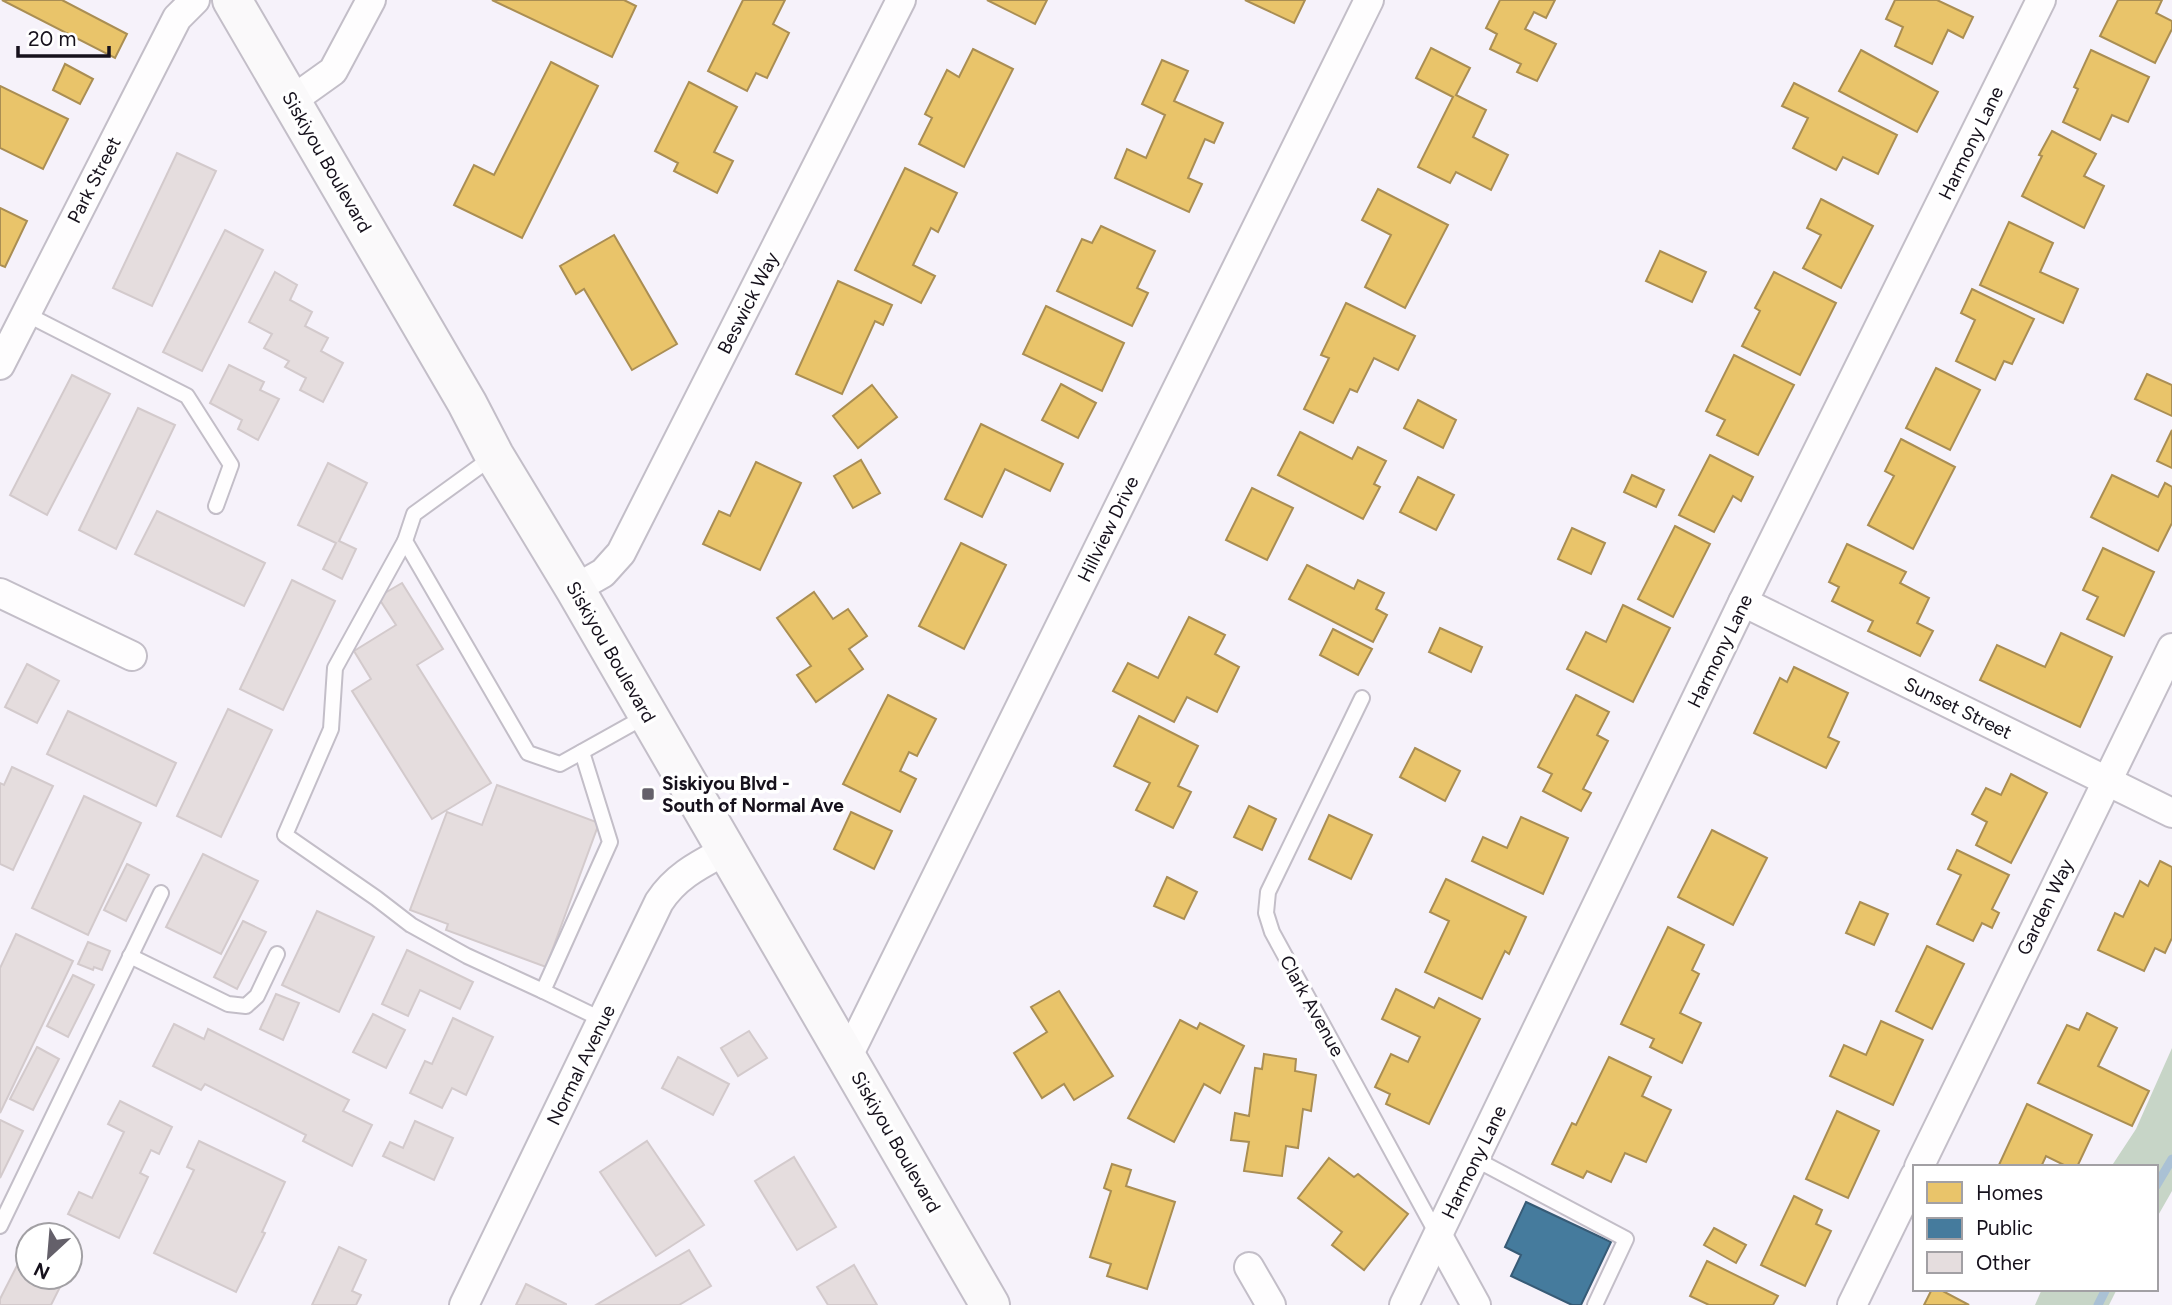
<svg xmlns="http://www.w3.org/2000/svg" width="2172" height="1305" viewBox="0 0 2172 1305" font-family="Figtree,sans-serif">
<rect width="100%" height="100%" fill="#f6f2fa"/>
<g fill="#c7d5c7">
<path d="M2172,1048v143l-16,28v-52h-45l25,-38z"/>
<path d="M2042,1289h75l-8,16h-74z"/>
</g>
<g fill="#e9c46a" stroke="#aa8e53" stroke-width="2">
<path d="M2,0h60l65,34 -12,24z"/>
<path d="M492,0h132l12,6 -24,51z"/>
<path d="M743,0h42l-12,24 16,9 -22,45 -11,-5 -9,18 -39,-20z"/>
<path d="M987,0h60l-12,24z"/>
<path d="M1245,0h60l-11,23z"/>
<path d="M1500,0h55l-9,18 -12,-6 -9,17 31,15 -19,37 -20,-9 4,-8 -31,-15 7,-15 -11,-6z"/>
<path d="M1895,0h42l36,17 -10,21 -15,-8 -16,34 -37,-18 8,-19 -17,-8z"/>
<path d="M2118,0h44l-6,13 16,8v8l-17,34 -55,-27z"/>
<path d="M1431,48l39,20 -14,27 30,15 -13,27 35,18 -17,35 -35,-18 -6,11 -32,-16 35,-70 -37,-19z"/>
<path d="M973,49l40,20 -49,98 -45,-23 13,-26 -7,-4 22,-44 12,7z"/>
<path d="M1861,50l77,42 -21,40 -78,-41z"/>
<path d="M2091,50l58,27 -21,45 -16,-7 -12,25 -37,-18 15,-33 -4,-2z"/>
<path d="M1162,60l26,11 -14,30 49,22 -9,20 -9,-4 -17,39 14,6 -13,28 -74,-34 12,-29 19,9 19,-43 -23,-11z"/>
<path d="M551,62l47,24 -76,152 -68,-33 20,-40 20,10z"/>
<path d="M65,64l28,15 -13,25 -27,-14z"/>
<path d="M689,82l48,25 -23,45 19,9 -16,32 -43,-22 4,-8 -23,-12z"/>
<path d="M1794,83l103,52 -19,39 -35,-17 -7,13 -43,-22 15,-30 -26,-12z"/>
<path d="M0,86l68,33 -25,50 -43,-21z"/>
<path d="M2052,131l44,23 -12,22 20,10 -20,42 -62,-32 20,-40 -3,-1z"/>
<path d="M905,168l52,25 -19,39 -7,-4 -18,37 22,11 -14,27 -66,-33z"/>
<path d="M1378,189l70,36 -43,83 -40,-21 26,-52 -29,-15z"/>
<path d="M1821,199l52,27 -32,62 -38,-20 18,-33 -14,-7z"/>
<path d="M0,208l27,13 -22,46 -5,-2z"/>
<path d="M2009,222l44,21 -13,29 38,17 -15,34 -83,-38z"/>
<path d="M1101,226l54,25 -18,37 11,5 -16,33 -75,-35 25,-52 10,4z"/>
<path d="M614,235l63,109 -45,26 -48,-81 -8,5 -16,-28z"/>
<path d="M1660,251l46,21 -14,30 -46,-21z"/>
<path d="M1774,272l62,31 -36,72 -58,-29 18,-35 -5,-3z"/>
<path d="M838,281l54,24 -9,20 -8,-4 -33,73 -46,-20z"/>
<path d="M1972,289l62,30 -22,45 -8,-3 -9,19 -39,-19 19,-41 -14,-7z"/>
<path d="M1346,303l69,33 -17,34 -24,-12 -17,34 -7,-3 -17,34 -29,-14 25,-51 -8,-3z"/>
<path d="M1046,306l78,37 -22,48 -79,-37z"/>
<path d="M1734,355l60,30 -36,70 -41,-20 8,-15 -19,-9z"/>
<path d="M1936,368l44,22 -30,60 -44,-22z"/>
<path d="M2147,374l25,11v31l-37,-17z"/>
<path d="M1061,384l35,19 -18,35 -36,-18z"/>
<path d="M872,385l25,32 -39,31 -25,-32z"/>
<path d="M1418,400l38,20 -13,28 -39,-20z"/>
<path d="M981,424l82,40 -13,27 -45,-22 -23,48 -37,-18z"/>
<path d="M2172,430v38l-15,-7z"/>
<path d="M1300,432l52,27 6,-12 28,14 -12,23 6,3 -17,32 -85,-44z"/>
<path d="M1901,439l54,28 -42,82 -45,-24 26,-49 -9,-5z"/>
<path d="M1710,455l43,22 -12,24 -8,-5 -19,36 -35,-17z"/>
<path d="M861,460l19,33 -27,15 -19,-32z"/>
<path d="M756,462l45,21 -41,87 -57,-26 16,-33 11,5z"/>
<path d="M1632,475l32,15 -8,17 -32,-15z"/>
<path d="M2112,475l46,22 7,-14 7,4v36l-14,28 -67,-34z"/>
<path d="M1418,477l36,18 -18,35 -36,-18z"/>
<path d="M1252,488l41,20 -26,52 -41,-20z"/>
<path d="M1675,526l35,18 -37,73 -35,-18z"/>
<path d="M1572,528l33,15 -14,31 -33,-15z"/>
<path d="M961,543l45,22 -42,84 -45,-23z"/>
<path d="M1847,544l59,28 -6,11 29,15 -12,25 16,8 -13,25 -52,-25 5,-10 -41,-20 7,-14 -10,-5z"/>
<path d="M2103,548l51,24 -30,64 -37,-17 11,-22 -15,-7z"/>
<path d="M1307,565l47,24 4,-9 26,13 -8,16 11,6 -14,27 -84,-43z"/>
<path d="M814,592l19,27 15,-10 19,27 -18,13 14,20 -47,33 -19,-27 14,-9 -34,-48z"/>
<path d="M1623,605l47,23 -37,74 -66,-33 19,-37 20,10z"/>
<path d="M1189,617l36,18 -10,19 24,13 -22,45 -30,-15 -13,25 -61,-31 15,-28 30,15z"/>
<path d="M1440,628l42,19 -11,25 -42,-20z"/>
<path d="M1333,629l39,20 -14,26 -38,-20z"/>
<path d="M2061,633l51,24 -32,70 -100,-47 17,-35 48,22z"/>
<path d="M1794,667l54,26 -20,44 11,5 -13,26 -72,-35 26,-55 7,4z"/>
<path d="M888,695l48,24 -19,37 -8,-4 -9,19 16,8 -16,33 -57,-28z"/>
<path d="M1576,695l33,17 -12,23 11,6 -25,48 8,4 -10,18 -38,-20 9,-17 -14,-7z"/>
<path d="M1139,716l59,30 -20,40 13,6 -18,36 -37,-18 14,-27 -36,-17z"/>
<path d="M1415,748l45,23 -15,30 -45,-24z"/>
<path d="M2011,774l36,19 -36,70 -35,-18 11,-23 -15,-8 14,-26 15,7z"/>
<path d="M1249,806l27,13 -14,31 -28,-13z"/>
<path d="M851,812l41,19 -18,38 -40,-20z"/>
<path d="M1329,815l43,20 -21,44 -42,-20z"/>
<path d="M1521,817l47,21 -25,56 -71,-33 11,-24 24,11z"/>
<path d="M1712,830l55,28 -34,67 -55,-28z"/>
<path d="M1957,850l52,25 -17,34 7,4 -7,15 -10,-5 -9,18 -36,-17 24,-49 -13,-6z"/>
<path d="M2160,861l12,6v71l-7,15 -10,-5 -11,23 -46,-21 17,-37 8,4 17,-36 8,5z"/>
<path d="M1167,877l30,15 -13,27 -30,-13z"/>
<path d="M1446,879l80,38 -17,37 -4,-3 -23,48 -57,-27 24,-51 -19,-9z"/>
<path d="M1860,902l28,12 -14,31 -28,-12z"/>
<path d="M1668,927l36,18 -12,25 7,4 -19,39 21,10 -19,40 -32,-16 4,-8 -33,-15z"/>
<path d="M1927,946l37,18 -32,65 -36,-18z"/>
<path d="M1396,989l38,19 5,-10 41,21 -51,105 -43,-20 4,-10 -15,-7 16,-33 17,8 12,-25 -38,-18z"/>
<path d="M1059,991l54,85 -39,24 -10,-16 -22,14 -28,-45 33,-21 -16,-25z"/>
<path d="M2087,1013l30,15 -19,38 51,25 -17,35 -94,-43 29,-58 12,5z"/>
<path d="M1180,1020l17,9 3,-6 44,23 -24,47 -16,-9 -30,58 -46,-24z"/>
<path d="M1881,1021l42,19 -30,65 -63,-29 14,-31 22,10z"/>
<path d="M1264,1054l32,5 -1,12 21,4 -5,36 -8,-2 -5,39 -12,-2 -4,30 -38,-5 5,-29 -18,-2 4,-27 14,3 6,-48 7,1z"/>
<path d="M1609,1057l42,20 -9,19 29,14 -25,52 -21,-9 -14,29 -24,-11 -4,7 -31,-14 20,-41 4,2z"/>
<path d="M2027,1104l65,31 -15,32h-9l-22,-11 -5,11h-43z"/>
<path d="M1837,1111l42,20 -31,67 -42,-19z"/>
<path d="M1329,1158l25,19 4,-3 50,40 -44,56 -32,-25 10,-13 -44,-34z"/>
<path d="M1112,1164l19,6 -5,16 49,16 -28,87 -40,-13 4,-12 -21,-7 21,-66 -7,-3z"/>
<path d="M1794,1196l28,14 -6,14 15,7 -26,55 -44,-21z"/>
<path d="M1714,1228l32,17 -10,18 -32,-18z"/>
<path d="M1707,1261l71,35 -5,9h-64l-19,-9z"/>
<path d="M1932,1289h7l30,16h-45z"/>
</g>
<path fill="#457b9d" stroke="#375b76" stroke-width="2" d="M1526,1202l85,40 -30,63h-9l-61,-29 10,-21 -16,-8z"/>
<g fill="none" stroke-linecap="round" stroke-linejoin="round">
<g stroke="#aac1d5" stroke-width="9">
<path d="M2156,1186l16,-27"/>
<path d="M2098,1305l8,-16"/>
</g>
</g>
<g fill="#e5ddde" stroke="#d3cacc" stroke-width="2">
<path d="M177,153l39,18 -64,135 -39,-18z"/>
<path d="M225,230l38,20 -61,121 -39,-19z"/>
<path d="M275,272l22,13 -7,15 22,12 -7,14 23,12 -7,13 22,12 -20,39 -23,-12 6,-12 -21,-11 4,-6 -25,-13 8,-14 -23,-12z"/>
<path d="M229,365l35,17 -4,8 19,9 -21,41 -20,-11 4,-9 -32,-17z"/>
<path d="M72,375l38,19 -63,121 -37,-20z"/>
<path d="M138,408l37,17 -59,124 -37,-19z"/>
<path d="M328,463l39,20 -28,58 17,8 -14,30 -19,-10 13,-26 -38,-18z"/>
<path d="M157,511l108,52 -21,43 -109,-52z"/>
<path d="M292,580l43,21 -52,109 -43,-21z"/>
<path d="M402,583l41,66 -26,16 74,118 -59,36 -80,-128 19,-12 -17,-28 42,-26 -18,-28z"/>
<path d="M27,664l32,17 -22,42 -32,-16z"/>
<path d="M228,709l44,21 -51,107 -44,-21z"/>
<path d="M68,711l108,52 -20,43 -109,-52z"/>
<path d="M12,767l41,19 -40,84 -13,-6v-81l4,2z"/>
<path d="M497,785l102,38 -53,144 -100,-37 2,-6 -38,-14 37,-98 35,13z"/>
<path d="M84,796l57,27 -53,112 -56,-27z"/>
<path d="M203,854l55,27 -37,73 -55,-27z"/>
<path d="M127,864l22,11 -23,46 -22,-11z"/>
<path d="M317,911l57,26 -35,75 -57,-27z"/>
<path d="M243,921l23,11 -29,57 -23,-12z"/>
<path d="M16,934l57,27 -73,152v-145z"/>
<path d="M88,942l22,9 -8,19 -8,-3 -1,3 -15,-6z"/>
<path d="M407,950l66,32 -13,27 -40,-19 -12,26 -26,-12z"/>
<path d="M73,975l21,10 -26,52 -21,-11z"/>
<path d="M276,994l23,9 -16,37 -23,-11z"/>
<path d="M373,1014l32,16 -19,38 -33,-16z"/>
<path d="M453,1018l40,19 -27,58 -14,-7 -10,20 -32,-15 15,-32 7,3z"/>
<path d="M174,1024l30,15 4,-10 141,71 -6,11 29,14 -20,41 -49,-25 3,-6 -101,-51 -4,6 -48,-24z"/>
<path d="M749,1031l18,27 -29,18 -17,-28z"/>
<path d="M37,1047l22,12 -26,51 -23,-11z"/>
<path d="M678,1057l51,27 -16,31 -51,-27z"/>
<path d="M120,1101l52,26 -13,27 -8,-4 -11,23 8,4 -29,61 -51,-24 11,-22 13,6 32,-66 -16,-8z"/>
<path d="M0,1120l23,11 -23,47z"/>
<path d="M415,1121l38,17 -19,42 -51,-24 7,-14 13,6z"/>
<path d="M199,1141l86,41 -23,50 3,1 -29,59 -82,-39 40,-83 -7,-3z"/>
<path d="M647,1141l57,84 -48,31 -56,-84z"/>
<path d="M794,1157l42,70 -39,23 -42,-69z"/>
<path d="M339,1247l27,13 -14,31 9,4 -5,10h-44z"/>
<path d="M26,1248l2,1v28h37l-14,28h-51v-6z"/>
<path d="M689,1250l22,36 -32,19h-83z"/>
<path d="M854,1265l23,40h-49l-11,-18z"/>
<path d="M526,1284l40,20v1h-50z"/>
</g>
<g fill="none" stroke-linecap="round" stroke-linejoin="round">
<defs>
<g id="service">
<path d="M26,314l161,82 44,69 -15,41"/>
<path d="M494,456l-80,58 -9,27 123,212 32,11 86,-48"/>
<path d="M405,541l-70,127 -4,61 -46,106 91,63 35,27 56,31 76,35 67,-149 -28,-90"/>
<path d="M1362,698l-94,194 -2,21 6,19 166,304"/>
<path d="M130,956l98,48 18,2 11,-10 20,-42"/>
<path d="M543,991l60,29"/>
<path d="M1475,1159l151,80 -31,66"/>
<path d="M0,1226l161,-333"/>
</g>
<g id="minor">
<path d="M291,101l42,-30 38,-71"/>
<path d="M0,365l177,-347 18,-18"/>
<path d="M575,589l28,-16 18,-20 280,-553"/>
<path d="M0,593l132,63"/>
<path d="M1743,602l429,211"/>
<path d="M847,1058l522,-1058"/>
<path d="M1919,1167l253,-519"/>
<path d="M1438,1236l38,69"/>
<path d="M1249,1267l22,38"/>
<path d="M464,1305l195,-403c17,-26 40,-37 66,-51"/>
<path d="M1404,1305l339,-703 298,-602"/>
<path d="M1852,1305l63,-129"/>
</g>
<path id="secondary" d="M232,0l235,403 27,52 81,134 415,716"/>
</defs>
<use href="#service" stroke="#c3bec8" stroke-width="18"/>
<use href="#minor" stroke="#c3bec8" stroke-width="32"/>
<use href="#secondary" stroke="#c3bec8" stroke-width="42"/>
<use href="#service" stroke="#fefdfe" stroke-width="14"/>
<use href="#minor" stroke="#fefdfe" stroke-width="28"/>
<use href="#secondary" stroke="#faf9fa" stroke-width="38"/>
</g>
<rect fill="#64606a" stroke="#fff" stroke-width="2.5" x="641" y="787" width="14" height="14" rx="3.5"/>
<g text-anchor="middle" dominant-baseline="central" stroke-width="7" stroke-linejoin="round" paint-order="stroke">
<g font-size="19" fill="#16111c" stroke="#fff">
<text transform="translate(1971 143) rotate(-64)">Harmony Lane</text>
<text transform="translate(327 162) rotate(60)">Siskiyou Boulevard</text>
<text transform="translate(94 180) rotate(-63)">Park Street</text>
<text transform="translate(748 303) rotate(-63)">Beswick Way</text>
<text transform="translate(1108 529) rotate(-64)">Hillview Drive</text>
<text transform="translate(1720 651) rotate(-64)">Harmony Lane</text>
<text transform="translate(611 652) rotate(60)">Siskiyou Boulevard</text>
<text transform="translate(1958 708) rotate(26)">Sunset Street</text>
<text transform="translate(2045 907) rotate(-64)">Garden Way</text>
<text transform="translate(1312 1006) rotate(61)">Clark Avenue</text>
<text transform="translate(581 1065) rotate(-64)">Normal Avenue</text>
<text transform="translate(896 1142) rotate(60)">Siskiyou Boulevard</text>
<text transform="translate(1474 1162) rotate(-64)">Harmony Lane</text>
</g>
<g font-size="19" font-weight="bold" fill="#16111c" stroke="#fff" text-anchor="start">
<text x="662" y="783">Siskiyou Blvd -<tspan x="662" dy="22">South of Normal Ave</tspan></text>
</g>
</g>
<rect x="1913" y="1165" width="245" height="126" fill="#ffffff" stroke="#a2a0a4" stroke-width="2"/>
<rect x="1927" y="1182" width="35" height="21" fill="#e9c46a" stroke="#a2a0a4" stroke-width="2"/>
<text x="1976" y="1200" font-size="21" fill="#16111c">Homes</text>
<rect x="1927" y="1218" width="35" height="21" fill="#457b9d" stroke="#a2a0a4" stroke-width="2"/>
<text x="1976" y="1235" font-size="21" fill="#16111c">Public</text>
<rect x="1927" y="1252" width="35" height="21" fill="#e5ddde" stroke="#a2a0a4" stroke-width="2"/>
<text x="1976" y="1270" font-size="21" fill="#16111c">Other</text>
<g transform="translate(49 1256) rotate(206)"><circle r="33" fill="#ffffff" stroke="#a2a0a4" stroke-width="2"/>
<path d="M0-5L12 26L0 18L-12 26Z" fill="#64606a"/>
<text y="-10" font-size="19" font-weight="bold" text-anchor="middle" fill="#16111c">N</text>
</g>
<path d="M18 46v10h91v-10" fill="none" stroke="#16111c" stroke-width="3.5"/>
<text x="28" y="46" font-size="21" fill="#16111c" stroke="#ffffff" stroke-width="5" paint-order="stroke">20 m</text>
</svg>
